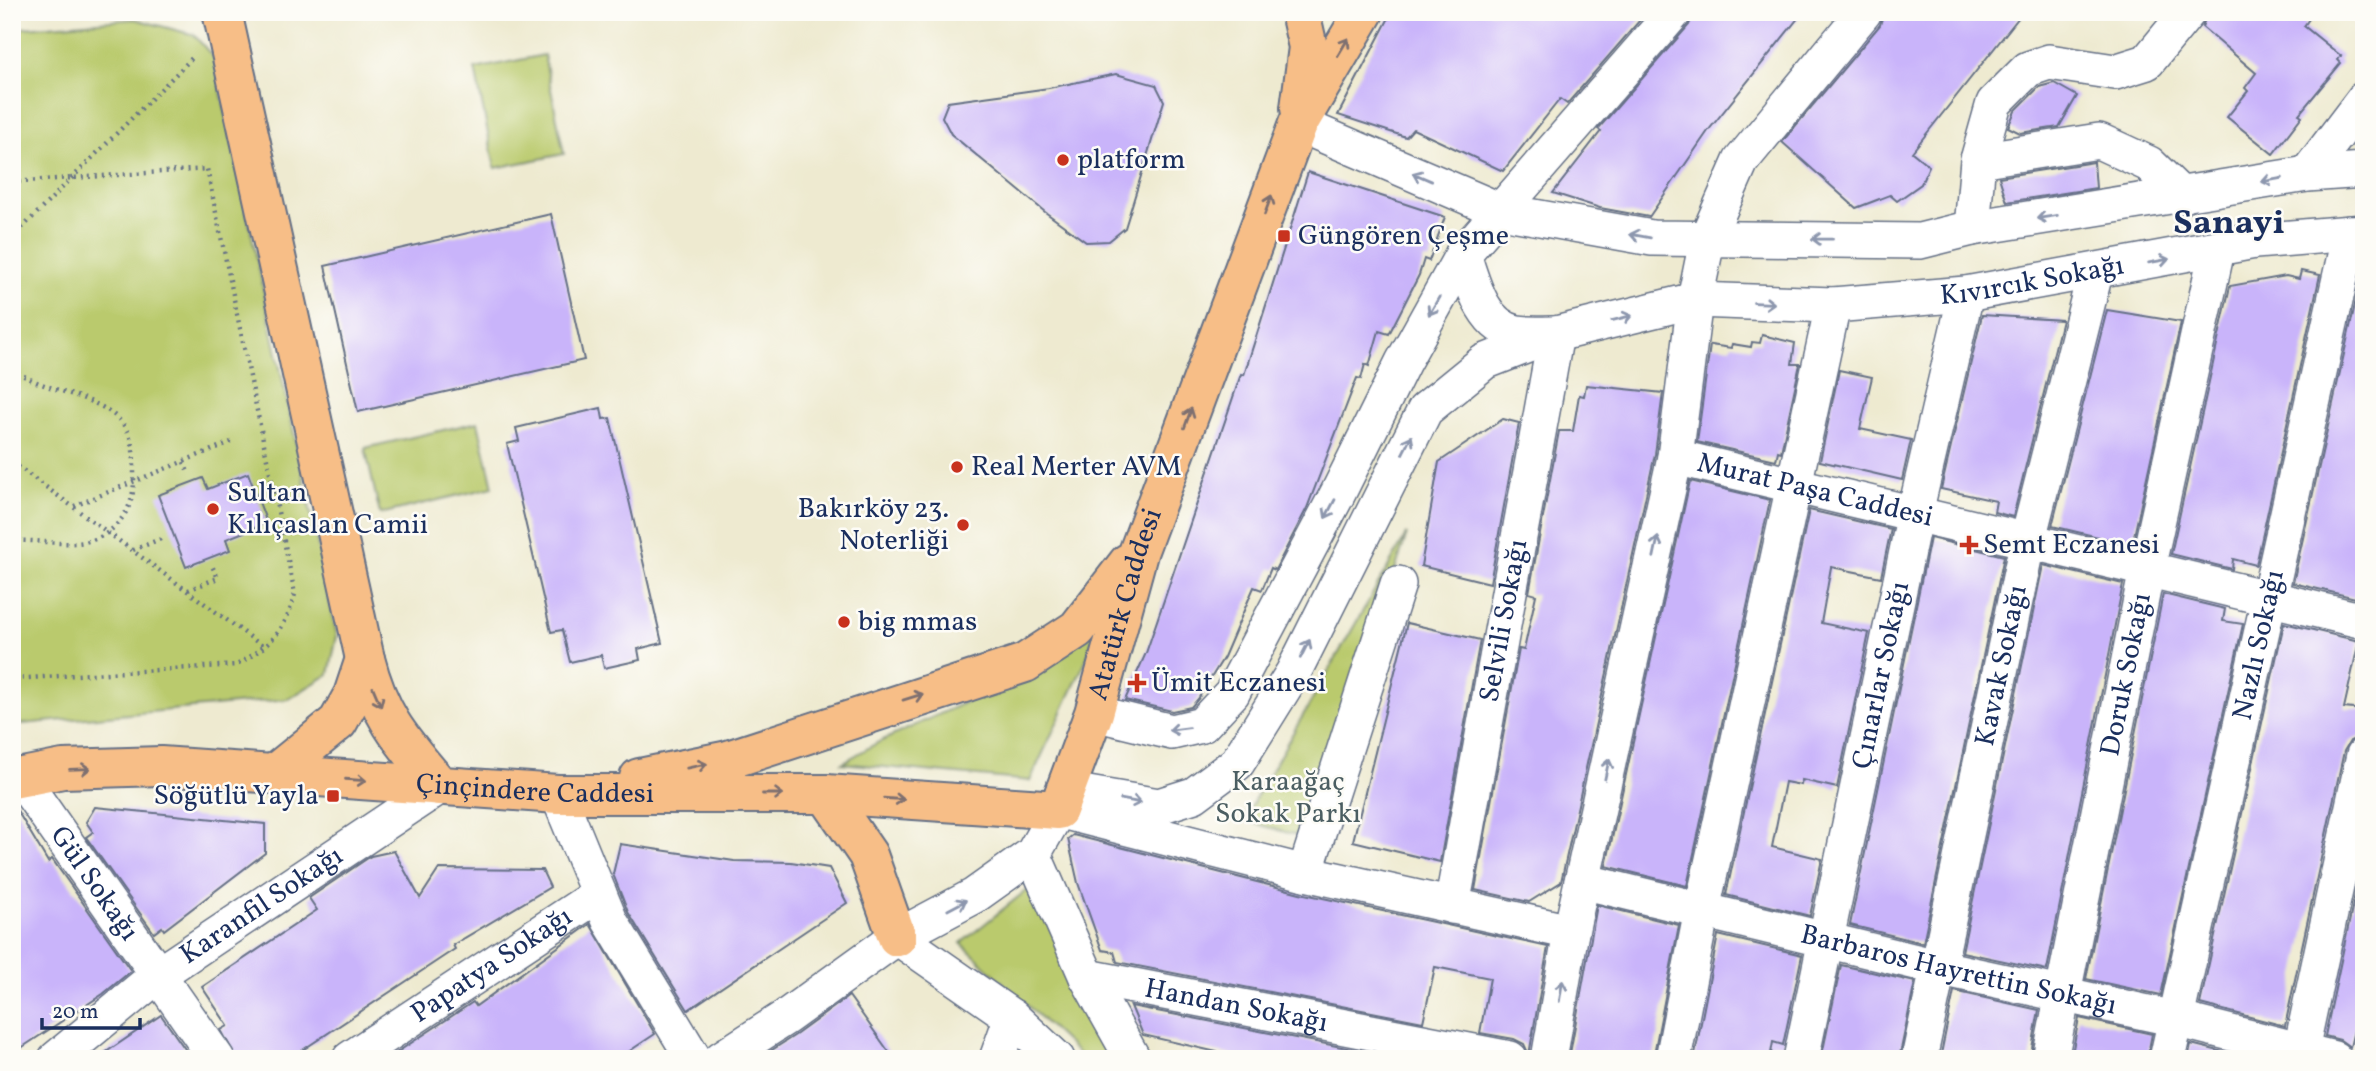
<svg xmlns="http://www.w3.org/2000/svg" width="2376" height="1071" viewBox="0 0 2376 1071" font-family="Vollkorn,serif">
<rect width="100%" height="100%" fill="#fdfcf7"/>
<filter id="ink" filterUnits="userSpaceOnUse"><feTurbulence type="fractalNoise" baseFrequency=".0143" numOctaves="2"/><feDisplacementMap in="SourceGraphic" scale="14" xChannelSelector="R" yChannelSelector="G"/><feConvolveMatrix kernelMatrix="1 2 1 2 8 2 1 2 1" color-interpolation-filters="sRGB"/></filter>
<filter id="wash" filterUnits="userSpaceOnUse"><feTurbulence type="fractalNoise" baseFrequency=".00686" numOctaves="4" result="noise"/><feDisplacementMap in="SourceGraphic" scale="28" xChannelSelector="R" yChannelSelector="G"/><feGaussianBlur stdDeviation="1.57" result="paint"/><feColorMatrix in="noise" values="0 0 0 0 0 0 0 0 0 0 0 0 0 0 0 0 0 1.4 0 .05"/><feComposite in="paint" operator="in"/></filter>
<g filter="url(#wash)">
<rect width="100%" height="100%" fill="#eeead0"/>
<g fill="#baca6d" stroke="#6a7c66" stroke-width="2">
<path d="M135,19l59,16 20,23 123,578 -8,38 -41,25 -276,26v-696z"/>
<path d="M544,55l20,99 -69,14 -20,-99z"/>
<path d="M478,422l15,65 -113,27 -15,-66z"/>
<path d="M1407,534l-101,304 -63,-18z"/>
<path d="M1097,625l-10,33 -57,123 -188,-18 37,-21 128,-59z"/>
<path d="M1038,881l72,178h-26l-123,-116z"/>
</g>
<g id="blocks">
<g fill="#c9b4fa">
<path d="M1392,12h255l-80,92 -7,-5 -57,72 -90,-42 -7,8 -68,-22z"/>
<path d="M1694,12h109l-95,119 -59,86 -49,-9 -47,-15 48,-62 -3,-2 91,-104z"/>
<path d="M1884,12h139l-111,140 17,14 -8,18 -24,17 -7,-6 -34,13 -74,-66 98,-117z"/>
<path d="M2208,12h106l-10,14 37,30 -3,4 3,3 -42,51 3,2 -29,38 -46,-37 21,-26 -3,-3 11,-15 -54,-46z"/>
<path d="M1116,74l40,11 8,16 -39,127 -16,13 -23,1 -41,-30 -94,-78 -9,-17 6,-15 101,-14z"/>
<path d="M2054,83l23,13 -18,31 -39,6 -12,-6 7,-16 24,-24z"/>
<path d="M2094,162l2,26 -89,14 -8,-25z"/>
<path d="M1308,172l137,45 -16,44 -5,-2 -5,16 -30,59 -10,-3 -10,35 -4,-2 -4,15 -4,-1 -50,130 -32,62 -4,-2 -9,22 -8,-3 -30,70 -26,42 -7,8 -19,4 -47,-11 21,-47 95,-279 3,1z"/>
<path d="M551,214l33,146 -226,52 -33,-146z"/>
<path d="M2301,271l19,4 -64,290 -23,-6 -1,10 -61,-15 59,-268 56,-10 13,3z"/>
<path d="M2360,282l4,1v317l-71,-17z"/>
<path d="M2107,310l74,12 -49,223 -80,-19z"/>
<path d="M1982,315l80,5 -49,197 -19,-5 2,-11 -55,-12z"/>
<path d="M1762,335l33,8 -3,21h8l-19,88 -3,-1 -2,9 -79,-18 13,-97 21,3 1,-4 19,3 1,-5 8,1z"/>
<path d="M1839,370l33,7 -12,52 51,11 -9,40 -82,-19z"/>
<path d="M1586,385l77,8 -8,61 -94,428 -32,20 -54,-12 44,-241 5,1 12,-55 -7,-2 30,-162h14l6,-36 5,1z"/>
<path d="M601,408l2,11 7,-1 52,225 -24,6 2,11 -36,8 -3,-13 -31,7 -8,-32 -11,2 -44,-188 12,-3 -3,-13z"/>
<path d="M1503,419l16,4 -29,160 -69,-17 18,-104z"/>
<path d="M248,473l19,50 -41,16 4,11 -44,17 -28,-72 45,-17 5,11z"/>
<path d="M1690,481l80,19 -83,386 -81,-20z"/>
<path d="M1809,510l82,19 -10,48 -50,-10 -10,56 48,10 -32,155 -35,-8 -1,5 -16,-3 -13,65 50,12 -12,57 -84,-21z"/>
<path d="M1930,538l74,18 -81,387 -73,-18z"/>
<path d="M2043,565l80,19 -76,386 -85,-18z"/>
<path d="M2163,594l62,15 -2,12 20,3 -82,371 -75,-16z"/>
<path d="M1407,623l73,17 -40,222 -87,-21z"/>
<path d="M2284,623l75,18 -15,67 20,2v25l-14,6 -6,10 -59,275 -85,-22z"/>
<path d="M12,802l36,60 4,-3 79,112 -28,23 -91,60z"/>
<path d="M95,807l170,17v29l-101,77 -2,-3 -8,6 -68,-96 7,-5 -7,-10z"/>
<path d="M1073,835l227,58 248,54 -19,108 -5,-11 -10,-5 -34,-6 10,-55 -55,-11 -12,55 -306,-60 -3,-10 -12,-2 -24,-67 -10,-44z"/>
<path d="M620,844l114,17 57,1 38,6 18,35 -159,107 -60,-98 -15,-38z"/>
<path d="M394,851l26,47 19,-29 103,1 8,17 -97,58 2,4 -166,110h-52l-16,-29 7,-4 -26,-39 115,-77 -8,-12 62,-42z"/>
<path d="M2364,852v137l-14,58 -10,-7 -15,-4z"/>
<path d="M1597,905l82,20 -26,134h-84z"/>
<path d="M590,924l65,110 -18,12 -19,13h-231l86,-57 3,4z"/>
<path d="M1718,935l84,20 -19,90 -10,-3 -3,17h-76z"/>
<path d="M1841,965l74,17 -16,77h-59l-18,-4z"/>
<path d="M1954,991l85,19 -9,49h-90z"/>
<path d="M849,996l45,63h-136l39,-25z"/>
<path d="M1131,1006l272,53h-145l-37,-6 -78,-18z"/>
<path d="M161,1015l31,44h-96z"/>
<path d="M2079,1018l73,16 -5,25h-76z"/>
<path d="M2191,1044l60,15h-63z"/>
</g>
</g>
</g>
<g filter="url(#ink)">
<use href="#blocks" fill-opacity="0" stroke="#657086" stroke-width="2"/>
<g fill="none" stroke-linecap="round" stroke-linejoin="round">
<defs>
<g id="minor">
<path d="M1298,124l203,87 151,27 268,3 52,-13 335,-54 57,-4"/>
<path d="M1978,160l121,-19 50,23 33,32"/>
<path d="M2307,174l57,-75"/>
<path d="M1972,228l6,-68 16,-57 34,-34 21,-7 66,10 32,-10 41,-50"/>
<path d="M1463,254c9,28 20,74 55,79 11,2 23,1 34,1"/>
<path id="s1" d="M1675,457l689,164"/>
<path d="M1094,713l78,19 30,-7 30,-32 105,-198 66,-133 60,-108 211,-242"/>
<path id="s2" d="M20,777l197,282"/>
<path id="s3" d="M1064,790l95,16 35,-11 43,-32 56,-90 132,-263 59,-48 72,-28 139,-34 138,5 133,-11 289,-53 109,-9"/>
<path d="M558,794l52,127 84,138"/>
<path d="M1033,854l54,123 46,82"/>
<path d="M1305,873l93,-289"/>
<path id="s4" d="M1582,881l359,87 235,51 158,40"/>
<path id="s5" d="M1452,906l104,-572"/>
<path d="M897,937l115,80 45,42"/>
<path id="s6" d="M1087,977l423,82"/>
<path id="s7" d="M56,1059l103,-85 281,-188"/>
<path id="s8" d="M350,1059l249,-165"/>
<path d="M721,1059l65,-42 111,-80 77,-41 59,-42 25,-44 247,63 266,59"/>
<path d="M997,1059l15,-42"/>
<path d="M1549,1059l22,-127 104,-475 20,-157 13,-64 33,-75 123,-149"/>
<path d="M1673,1059l29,-149 131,-605"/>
<path id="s9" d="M1801,1059l114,-546 51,-219"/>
<path id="s10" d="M1919,1059l109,-520 67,-266"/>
<path id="s11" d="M2050,1059l97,-490 70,-319"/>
<path id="s12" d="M2167,1059l183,-826"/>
<path d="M2299,1059l65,-304"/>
</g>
<g id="major">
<path d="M222,12l143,647"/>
<path d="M1300,108l8,-61 -8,-35"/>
<path d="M274,774l64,-52 15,-27 12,-36c15,59 37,82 75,127"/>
<path d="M639,778l89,-18 297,-97 52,-34 51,-66"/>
<path id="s13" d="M12,779l51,-10 98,-3 397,28h268l232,16 36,-97 45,-163 159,-426 66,-112"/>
<path d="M826,794l42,61 29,82"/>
</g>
</defs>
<use href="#minor" stroke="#657086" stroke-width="38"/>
<use href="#major" stroke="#657086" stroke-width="42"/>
<g stroke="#657086" stroke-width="4.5" stroke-dasharray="2 5" stroke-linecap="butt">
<path d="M12,182l195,-13 88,425c-11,40 -24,50 -58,71l-225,14"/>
<path d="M12,238l183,-183"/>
<path d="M12,368c29,24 87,26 110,55 13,15 12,37 12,56 0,17 -5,32 -16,44 -29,33 -68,15 -106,18"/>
<path d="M12,462l253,186"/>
<path d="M184,462l5,13"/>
<path d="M74,506l157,-64"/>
<path d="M133,550l30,-12"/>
<path d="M188,590l30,-12 -6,-12"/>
</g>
<use href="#minor" stroke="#fff" stroke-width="35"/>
<use href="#major" stroke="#f7be87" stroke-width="38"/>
</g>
<defs><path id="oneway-shaft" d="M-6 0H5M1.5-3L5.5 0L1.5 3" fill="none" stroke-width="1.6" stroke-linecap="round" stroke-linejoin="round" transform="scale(1.75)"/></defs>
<g stroke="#7e6f70">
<use href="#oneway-shaft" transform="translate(1343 47) rotate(-59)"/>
<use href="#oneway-shaft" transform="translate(1268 205) rotate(-70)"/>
<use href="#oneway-shaft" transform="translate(1188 418) rotate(-70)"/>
<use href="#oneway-shaft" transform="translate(377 697) rotate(67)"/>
<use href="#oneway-shaft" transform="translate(913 697) rotate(-17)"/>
<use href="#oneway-shaft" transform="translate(697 766) rotate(-12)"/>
<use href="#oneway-shaft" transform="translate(80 769) rotate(-2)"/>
<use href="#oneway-shaft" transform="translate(356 780) rotate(4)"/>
<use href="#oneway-shaft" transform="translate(773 794)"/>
<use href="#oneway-shaft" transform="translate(894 799) rotate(4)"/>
</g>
<g stroke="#8d97ae">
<use href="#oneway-shaft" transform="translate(1422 177) rotate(-157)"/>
<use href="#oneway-shaft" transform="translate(2272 180) rotate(170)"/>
<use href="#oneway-shaft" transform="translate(2047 217) rotate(171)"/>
<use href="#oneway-shaft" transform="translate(1640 236) rotate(-170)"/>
<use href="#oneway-shaft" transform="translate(1822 239) rotate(-179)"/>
<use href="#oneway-shaft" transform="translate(2159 261) rotate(-10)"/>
<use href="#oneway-shaft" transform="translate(1764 303) rotate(2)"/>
<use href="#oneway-shaft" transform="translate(1434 306) rotate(120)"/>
<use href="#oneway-shaft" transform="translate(1622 318) rotate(-14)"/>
<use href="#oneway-shaft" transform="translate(1407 445) rotate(-63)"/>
<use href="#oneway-shaft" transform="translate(1330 509) rotate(118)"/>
<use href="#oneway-shaft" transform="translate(1656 547) rotate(-78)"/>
<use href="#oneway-shaft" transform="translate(1305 649) rotate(-63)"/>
<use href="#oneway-shaft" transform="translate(1179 729) rotate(172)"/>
<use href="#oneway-shaft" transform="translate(1607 769) rotate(-78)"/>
<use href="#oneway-shaft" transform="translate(1131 801) rotate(10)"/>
<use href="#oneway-shaft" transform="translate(957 905) rotate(-28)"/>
<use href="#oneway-shaft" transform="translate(1561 991) rotate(-81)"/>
</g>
</g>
<g fill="#c8321e" stroke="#fdfcf7" stroke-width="2.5">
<circle cx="1063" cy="160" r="7"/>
<rect x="1277" y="229" width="14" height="14" rx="3.5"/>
<circle cx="957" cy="467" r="7"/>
<circle cx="213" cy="509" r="7"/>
<circle cx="963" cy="525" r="7"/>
<path d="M1965.5 534.5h7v7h7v7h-7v7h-7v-7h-7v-7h7z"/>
<circle cx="844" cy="622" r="7"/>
<path d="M1133.5 672.5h7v7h7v7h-7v7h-7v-7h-7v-7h7z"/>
<rect x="326" y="789" width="14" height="14" rx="3.5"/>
</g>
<g text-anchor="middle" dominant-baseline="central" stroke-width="5" stroke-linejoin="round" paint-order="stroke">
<g font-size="28" fill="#1b2f5e" stroke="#fdfcf7" text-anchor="start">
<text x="1077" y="160">platform</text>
<text x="1298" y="236">Güngören Çeşme</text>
<text x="971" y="467">Real Merter AVM</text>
<text x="227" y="493">Sultan<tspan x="227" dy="32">Kılıçaslan Camii</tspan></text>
<text x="949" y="509" text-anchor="end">Bakırköy 23.<tspan x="949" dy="32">Noterliği</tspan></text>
<text x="1983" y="545">Semt Eczanesi</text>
<text x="858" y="622">big mmas</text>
<text x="1151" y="683">Ümit Eczanesi</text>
<text x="319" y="796" text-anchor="end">Söğütlü Yayla</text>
</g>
<g font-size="28" fill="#1b2f5e" stroke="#fdfcf7">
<text stroke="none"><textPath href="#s3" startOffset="1222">Kıvırcık Sokağı</textPath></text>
<text stroke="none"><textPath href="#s1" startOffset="144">Murat Paşa Caddesi</textPath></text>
<text stroke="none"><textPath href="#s13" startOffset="1265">Atatürk Caddesi</textPath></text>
<text stroke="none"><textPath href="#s5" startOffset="290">Selvili Sokağı</textPath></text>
<text stroke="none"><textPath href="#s12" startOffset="424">Nazlı Sokağı</textPath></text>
<text stroke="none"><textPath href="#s10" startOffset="402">Kavak Sokağı</textPath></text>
<text stroke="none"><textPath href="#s11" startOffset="392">Doruk Sokağı</textPath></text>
<text stroke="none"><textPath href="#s9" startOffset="392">Çınarlar Sokağı</textPath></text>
<text stroke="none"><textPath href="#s13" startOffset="525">Çinçindere Caddesi</textPath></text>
<text stroke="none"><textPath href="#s2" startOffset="130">Gül Sokağı</textPath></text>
<text stroke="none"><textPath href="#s7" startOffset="257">Karanfil Sokağı</textPath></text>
<text stroke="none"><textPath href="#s8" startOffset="170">Papatya Sokağı</textPath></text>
<text stroke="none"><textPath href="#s4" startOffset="387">Barbaros Hayrettin Sokağı</textPath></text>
<text stroke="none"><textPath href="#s6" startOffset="152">Handan Sokağı</textPath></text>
</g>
<g font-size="28" fill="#4b5e62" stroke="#fdfcf7">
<text x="1288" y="782">Karaağaç<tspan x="1288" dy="32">Sokak Parkı</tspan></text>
</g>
<g font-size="35" font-weight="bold" fill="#1b2f5e" stroke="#fdfcf7">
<text x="2229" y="224">Sanayi</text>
</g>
</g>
<rect width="2376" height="1071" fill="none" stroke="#fdfcf7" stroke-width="42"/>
<path d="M42 1018v10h98v-10" fill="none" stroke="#1b2f5e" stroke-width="3.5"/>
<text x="52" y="1018" font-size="21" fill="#1b2f5e" stroke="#fdfcf7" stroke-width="5" paint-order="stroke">20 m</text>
</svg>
